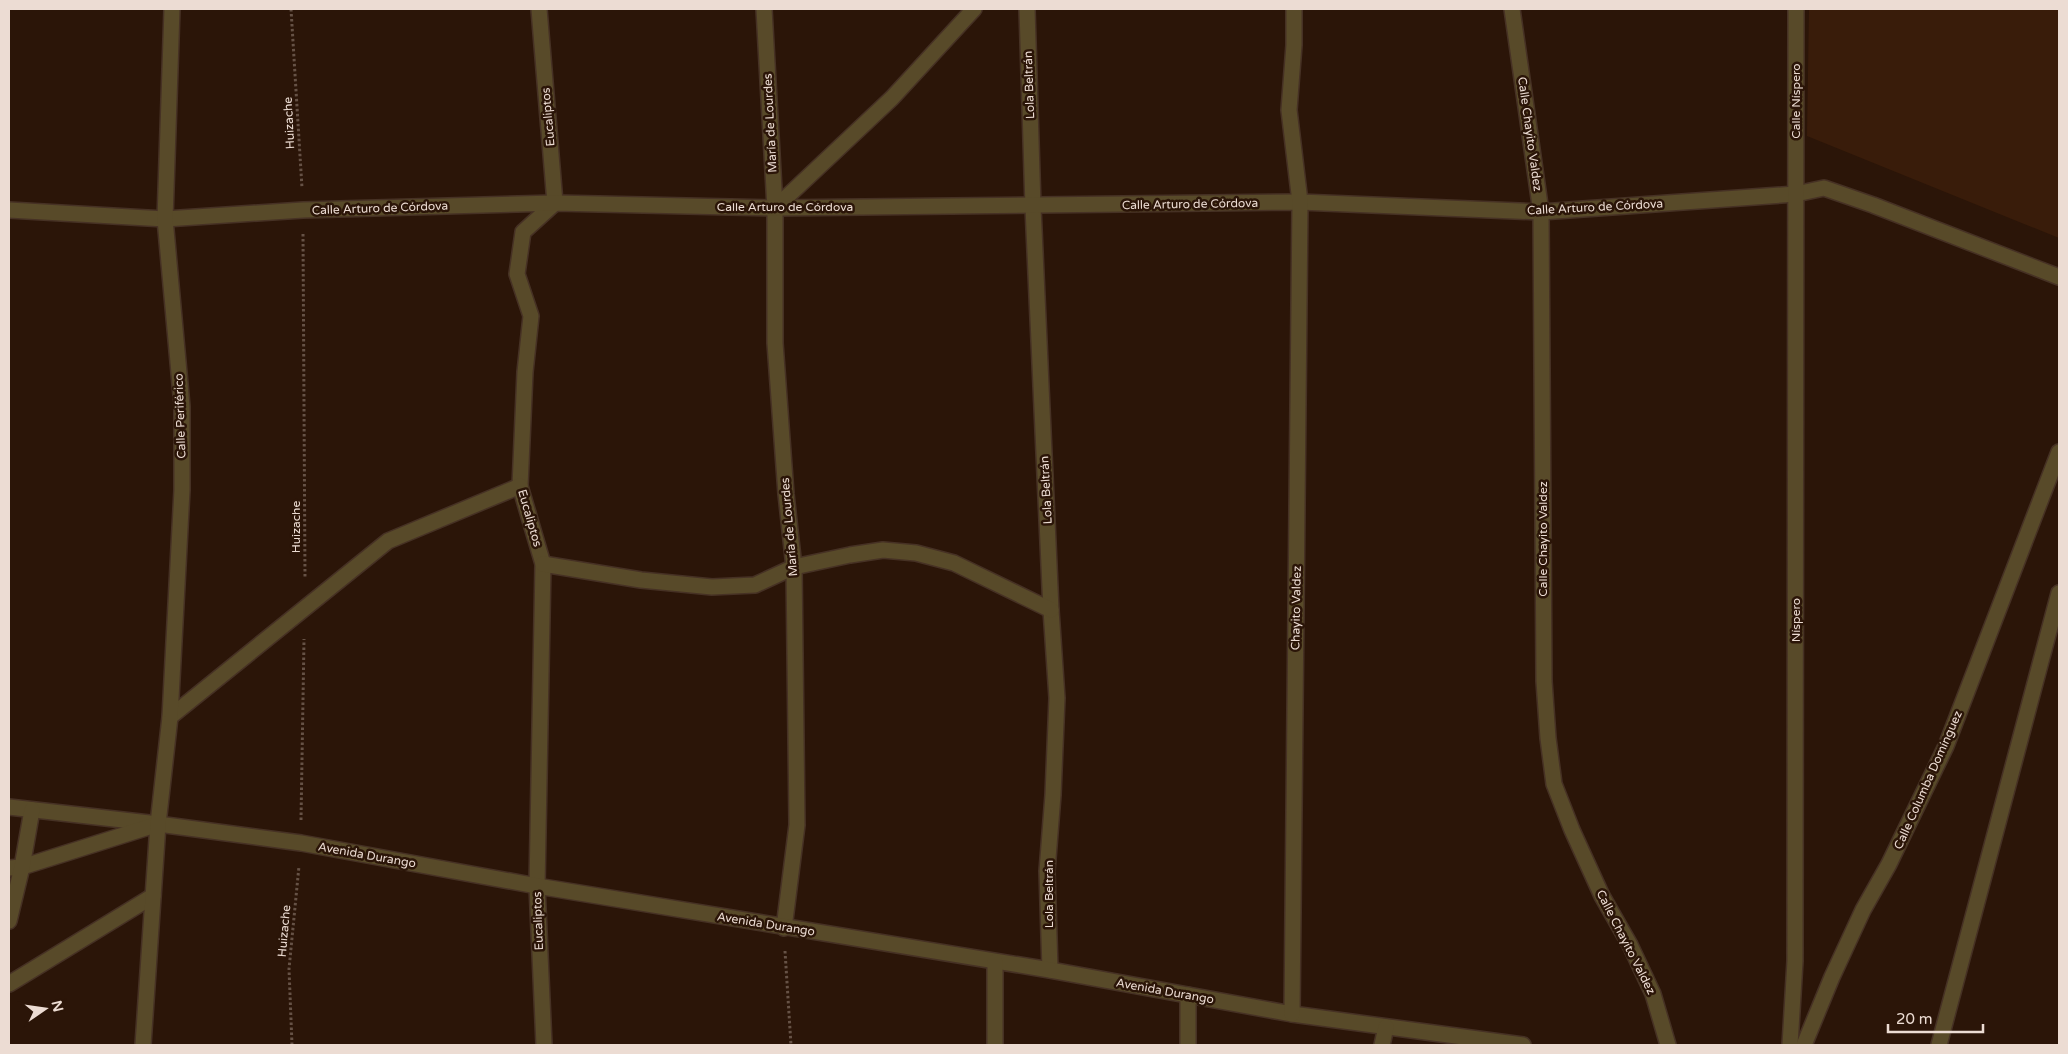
<svg xmlns="http://www.w3.org/2000/svg" width="2068" height="1054" viewBox="0 0 2068 1054" font-family="'Varela Round',sans-serif">
<rect width="100%" height="100%" fill="#2b1508"/>
<path fill="#391c0a" d="M1809,9h250v229l-252,-102z"/>
<g fill="none" stroke-linecap="round" stroke-linejoin="round">
<defs>
<g id="minor">
<path d="M539,9l16,194 -32,29 -6,42 14,42 -6,56 -5,114 23,78 -6,322 7,159"/>
<path d="M764,9l11,199v135l11,151 8,73 3,258 -13,103"/>
<path d="M1027,9l6,198 18,403 6,88 -4,97 -6,76 3,99"/>
<path d="M1512,9l29,203 3,469 4,57 6,46 18,46 30,66 28,49 23,49 15,51"/>
<path d="M775,208l117,-110 82,-89"/>
<path d="M9,210l156,9 138,-9 252,-7 220,5 525,-6 241,10 255,-18 28,-6 49,17 186,72"/>
<path d="M543,564l98,16 71,7 43,-2 39,-18 56,-12 33,-5 33,3 38,10 97,47"/>
<path d="M170,717l218,-176 132,-55"/>
<path d="M9,807l149,17 143,19 236,43 513,84 242,44 231,31"/>
<path d="M9,868l13,-1 130,-41"/>
<path d="M9,921l13,-54 10,-57"/>
<path d="M9,984l144,-88"/>
<path d="M1188,995v50"/>
<path d="M1292,1014l8,-812 -11,-92 5,-65v-36"/>
<path d="M143,1045l15,-221 12,-107 12,-227v-84l-17,-187 7,-210"/>
<path d="M995,1045v-83"/>
<path d="M1382,1045l4,-18"/>
<path d="M1804,1045l28,-68 31,-67 26,-46 57,-118 113,-294"/>
<path d="M1939,1045l120,-452"/>
</g>
<path id="tertiary" d="M1790,1045l5,-84 1,-952"/>
</defs>
<use href="#minor" stroke="#463124" stroke-width="18"/>
<use href="#tertiary" stroke="#463124" stroke-width="18"/>
<g stroke="#665246" stroke-width="3" stroke-dasharray="2.5 2.5" stroke-linecap="butt">
<path d="M291,9l11,179"/>
<path d="M303,234l2,344"/>
<path d="M301,820l3,-181"/>
<path d="M785,951l6,94"/>
<path d="M292,1045l-3,-76 10,-103"/>
</g>
<use href="#minor" stroke="#584a29" stroke-width="15"/>
<use href="#tertiary" stroke="#584a29" stroke-width="15"/>
</g>
<g text-anchor="middle" dominant-baseline="central" stroke-width="5" stroke-linejoin="round" paint-order="stroke">
<g font-size="12" fill="#ecdcd3" stroke="#2b1508">
<text transform="translate(1029 85) rotate(-92)">Lola Beltrán</text>
<text transform="translate(1796 101) rotate(-90)">Calle Níspero</text>
<text transform="translate(548 117) rotate(-95)">Eucaliptos</text>
<text transform="translate(289 123) rotate(-93)">Huizache</text>
<text transform="translate(770 123) rotate(-93)">María de Lourdes</text>
<text transform="translate(1530 134) rotate(82)">Calle Chayito Valdez</text>
<text transform="translate(1190 204) rotate(-1)">Calle Arturo de Córdova</text>
<text x="785" y="207">Calle Arturo de Córdova</text>
<text transform="translate(1595 207) rotate(-3)">Calle Arturo de Córdova</text>
<text transform="translate(380 208) rotate(-2)">Calle Arturo de Córdova</text>
<text transform="translate(180 416) rotate(-92)">Calle Periférico</text>
<text transform="translate(1046 490) rotate(-93)">Lola Beltrán</text>
<text transform="translate(530 518) rotate(74)">Eucaliptos</text>
<text transform="translate(296 527) rotate(-90)">Huizache</text>
<text transform="translate(789 527) rotate(-95)">María de Lourdes</text>
<text transform="translate(1543 539) rotate(-90)">Calle Chayito Valdez</text>
<text transform="translate(1296 608) rotate(-89)">Chayito Valdez</text>
<text transform="translate(1796 620) rotate(-90)">Níspero</text>
<text transform="translate(1928 780) rotate(-66)">Calle Columba Domínguez</text>
<text transform="translate(367 855) rotate(10)">Avenida Durango</text>
<text transform="translate(1049 894) rotate(-90)">Lola Beltrán</text>
<text transform="translate(538 921) rotate(-92)">Eucaliptos</text>
<text transform="translate(766 924) rotate(9)">Avenida Durango</text>
<text transform="translate(284 931) rotate(-85)">Huizache</text>
<text transform="translate(1626 942) rotate(63)">Calle Chayito Valdez</text>
<text transform="translate(1165 991) rotate(10)">Avenida Durango</text>
</g>
</g>
<rect width="2068" height="1054" fill="none" stroke="#ecdcd3" stroke-width="20"/>
<g transform="translate(45 1009) rotate(77)" stroke="#2b1508" stroke-width="4" paint-order="stroke">
<path d="M0-4L9 19L0 12L-9 19Z" fill="#ecdcd3"/>
<text y="-8" font-size="14" font-weight="bold" text-anchor="middle" fill="#ecdcd3">N</text>
</g>
<path d="M1888 1024v8h95v-8" fill="none" stroke="#ecdcd3" stroke-width="2.5"/>
<text x="1896" y="1024" font-size="15" fill="#ecdcd3" stroke="#2b1508" stroke-width="4" paint-order="stroke">20 m</text>
</svg>
